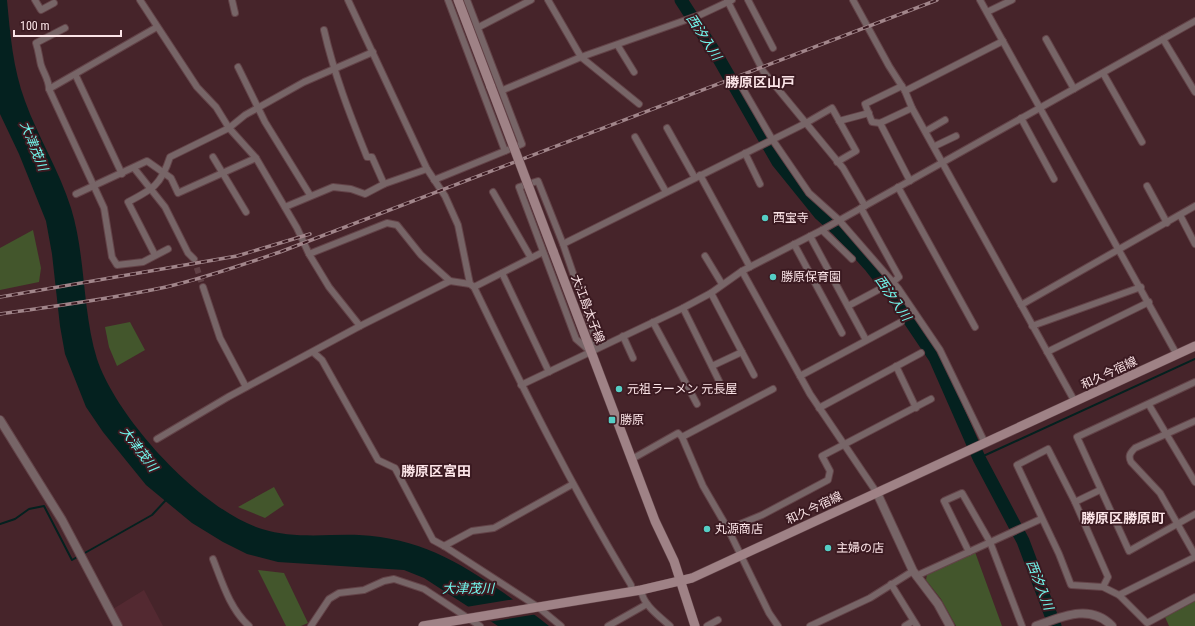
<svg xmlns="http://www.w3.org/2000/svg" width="1195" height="626" viewBox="0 0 1195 626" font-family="'Roboto Condensed','Noto Sans JP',sans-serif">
<rect width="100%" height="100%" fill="#46242a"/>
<path fill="#532931" d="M144,590l19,36h-41l-9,-17z"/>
<g fill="#43562c">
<path d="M33,230l8,38 -2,14 -39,8v-42z"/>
<path d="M130,322l15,28 -28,16 -8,-19 -4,-20z"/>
<path d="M274,487l10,18 -19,13 -27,-11z"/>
<path d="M975,552l27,74h-46l-15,-27 -15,-19 1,-5z"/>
<path d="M258,570l26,3 24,50 -7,3h-15z"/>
<path d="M1195,600v26h-26l-4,-9z"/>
</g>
<path fill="#04211f" d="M0,0h7c3,33 6,69 18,101 13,36 34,69 46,107 15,49 11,102 26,151 20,60 104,151 165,170 31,10 65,5 97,6 59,3 97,25 145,58 15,11 31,21 45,33h-51l-74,-48 -20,-8 -126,-8 -31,-8 -24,-12 -31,-19 -46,-38 -43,-53 -17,-25 -21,-53 -5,-28 -8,-72 -6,-33 -27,-67 -19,-40z"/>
<path fill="#46242a" d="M515,599l23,15 -50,8 -22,-15z"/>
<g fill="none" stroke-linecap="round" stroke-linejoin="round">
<g stroke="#04211f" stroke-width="2">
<path d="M979,458l216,-99"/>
<path d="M0,524l15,-5 14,-10 15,-3 28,54 7,-4"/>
<path d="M83,554l69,-39 14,-15"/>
</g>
<path stroke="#04211f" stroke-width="13" d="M681,0l38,59 59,103 42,52 18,16 33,37 21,27 43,64 44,100 44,83 32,85"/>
<path stroke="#614146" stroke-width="6" stroke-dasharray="6 3" stroke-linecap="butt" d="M194,259l9,28"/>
<defs>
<g id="minor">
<path d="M35,0l6,10 13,-7"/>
<path d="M140,0l57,87 19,20 13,21 27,30 41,70 12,26 20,33 31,39"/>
<path d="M232,0l3,13"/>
<path d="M348,0l79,169 18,27 13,29 12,59"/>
<path d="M448,0l57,151"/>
<path d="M548,0l33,57 58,47"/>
<path d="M727,0l36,71 80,97 22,38"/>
<path d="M748,0l25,48"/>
<path d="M853,0l36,66 16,25 7,17 163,294"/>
<path d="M980,0l197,355"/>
<path d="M987,12l25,-12"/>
<path d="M479,27l52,-27"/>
<path d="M65,28l-29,15c3,9 3,14 5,22 3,9 8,15 8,24l55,119 8,49 5,8 26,-3 25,-13"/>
<path d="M324,30c10,44 26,85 43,127h5l12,27"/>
<path d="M1046,39l28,50"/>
<path d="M1163,39l32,53"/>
<path d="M618,46l16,26"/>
<path d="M238,67l27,55 45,73"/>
<path d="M1103,73l39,69"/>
<path d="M76,76l46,98"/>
<path d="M739,82l33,57 37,54 30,27 59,68 42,62 45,93"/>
<path d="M902,86l-37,18 7,18 8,1 32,-15"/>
<path d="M49,89l108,-62"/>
<path d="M503,90l78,-33 119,-42 32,-15"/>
<path d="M905,91l98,-50"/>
<path d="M1021,118l33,61"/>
<path d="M839,121l30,-8"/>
<path d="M880,123l30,58"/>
<path d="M667,128l28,50"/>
<path d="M926,131l19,-11"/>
<path d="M635,137l31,55"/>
<path d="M935,146l21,-10"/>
<path d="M745,153l15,31"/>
<path d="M213,157l33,55"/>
<path d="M134,168l31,39 23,46 6,6"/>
<path d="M700,175l50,92"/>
<path d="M434,180l88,-36 -55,-144"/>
<path d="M538,181l25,63 32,93 -4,15 -15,-13 -57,-152z"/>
<path d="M1147,186l20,37"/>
<path d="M898,187l77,140"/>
<path d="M493,192l38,66"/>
<path d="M76,194l71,-33 24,17 7,15 78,-35"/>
<path d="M285,207l48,-20 18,2 14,5 19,-10 43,-15"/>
<path d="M861,208l38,69 -6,5"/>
<path d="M1180,215l15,29"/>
<path d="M822,230l30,29"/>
<path d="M810,236l56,104"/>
<path d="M563,244l243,-121 26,-15 24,43 -19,11"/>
<path d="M794,244l48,89"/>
<path d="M309,254l78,-31 10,2 24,30 29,26"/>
<path d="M155,255l-27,-53c25,-13 33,-17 42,-45l59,-29 16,-13 59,-33 69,-30"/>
<path d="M705,256l17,28"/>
<path d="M742,271l68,123 67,99"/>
<path d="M502,273l47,99"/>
<path d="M203,287l17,51 26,49"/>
<path d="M474,287c49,102 99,202 157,298l1,7"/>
<path d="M711,293l43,82"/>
<path d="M1021,305l174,-99"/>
<path d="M848,306l30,-16"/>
<path d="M683,308l41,83"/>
<path d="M653,322l44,82"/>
<path d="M1032,326l109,-39"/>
<path d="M623,336l10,22"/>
<path d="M313,352l9,8 56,100 17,8 38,72 11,6 94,61 23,19"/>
<path d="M1047,352l102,-50"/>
<path d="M712,366l30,-14"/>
<path d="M896,366l20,42"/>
<path d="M800,376l101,-54"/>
<path d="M1195,382l-118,55 52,114 66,-37"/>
<path d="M521,385l162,-77 28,-15 31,-22 80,-41 373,-209"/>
<path d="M1149,405l46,77"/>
<path d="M819,408l102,-55"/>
<path d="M1195,421l-60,27c-5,5 -7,8 -4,14l29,31 35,62"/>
<path d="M682,437l91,-48"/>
<path d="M157,439l71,-42 132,-71 90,-45 20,3 4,3 69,-35"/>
<path d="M632,459l46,-26 4,4 21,49 25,43 41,84 9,13"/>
<path d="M1075,502l25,-12"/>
<path d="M728,529l34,-14 66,-35 2,-9 -8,-15 109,-57"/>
<path d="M444,546l28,-15 22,-3 79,-44"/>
<path d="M969,552l-25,-51 18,-8 28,49 32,84"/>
<path d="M213,559c9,23 17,50 36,67"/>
<path d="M916,576l125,-57"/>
<path d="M891,584l26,42"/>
<path d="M1103,587l5,-10 -33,-75 -27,-53 -31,16 42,89 12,31 32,2 16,8 28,28 48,-26"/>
<path d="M641,590c2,15 18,26 29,36"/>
<path d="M1119,595l76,-38"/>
<path d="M311,626l18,-27 10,-6 25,-3 20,-9 10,-2 30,10 56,37"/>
<path d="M608,626l39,-22"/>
<path d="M707,626l11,-6"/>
<path d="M810,626l60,-28 43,-27"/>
<path d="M905,626l8,-5"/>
</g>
<g id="tertiary">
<path d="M0,420l62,100 56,106"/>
<path d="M877,493l36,78 25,33 12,22"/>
<path d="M1036,626c25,-9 54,-23 76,0"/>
</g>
<g id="secondary">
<path d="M458,0l33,87"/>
<path d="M553,251l102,270 19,40 21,65"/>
<path d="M423,626l218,-36 51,-12 503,-232"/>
</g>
</defs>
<use href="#minor" stroke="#634348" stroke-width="8"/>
<use href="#tertiary" stroke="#634348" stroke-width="10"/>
<use href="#secondary" stroke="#634348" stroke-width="10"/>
<use href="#minor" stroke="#776567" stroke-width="6"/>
<use href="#tertiary" stroke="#776567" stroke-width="8"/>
<use href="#secondary" stroke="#9f8286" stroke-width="9"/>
<defs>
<g id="rail">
<path d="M0,297l237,-41 73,-22"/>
<path d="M0,314c56,-8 111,-15 166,-27 39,-9 76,-22 114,-35l657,-252"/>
</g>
</defs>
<use href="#rail" stroke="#a1858a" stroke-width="3.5"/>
<use href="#rail" stroke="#3b1a21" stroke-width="2" stroke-dasharray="6" stroke-linecap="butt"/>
<defs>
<path id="secondary-bridge" d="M491,87l62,164"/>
</defs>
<use href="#secondary-bridge" stroke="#634348" stroke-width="10" stroke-linecap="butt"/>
<use href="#secondary-bridge" stroke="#9f8286" stroke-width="9"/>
</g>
<g fill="#55cec5" stroke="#3b1a21" stroke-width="1.5">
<circle cx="765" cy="218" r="4"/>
<circle cx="773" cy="277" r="4"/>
<circle cx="619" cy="389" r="4"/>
<rect x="608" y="416" width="8" height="8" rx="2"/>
<circle cx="707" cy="529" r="4"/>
<circle cx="828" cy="548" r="4"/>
</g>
<g text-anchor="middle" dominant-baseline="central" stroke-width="4" stroke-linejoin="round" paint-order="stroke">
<g font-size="12" fill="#fbe4e7" stroke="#3b1a21" text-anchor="start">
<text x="773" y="218">西宝寺</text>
<text x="781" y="277">勝原保育園</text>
<text x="627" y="389">元祖ラーメン 元長屋</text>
<text x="620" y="420">勝原</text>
<text x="715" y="529">丸源商店</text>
<text x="836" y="548">主婦の店</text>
</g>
<g font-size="12" fill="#fbe4e7" stroke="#3b1a21">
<text transform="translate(588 309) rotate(69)">大江島太子線</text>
<text transform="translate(1109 373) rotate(-25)">和久今宿線</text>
<text transform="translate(814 508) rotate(-25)">和久今宿線</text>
</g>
<g font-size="13" font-style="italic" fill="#72f7ed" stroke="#3b1a21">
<text transform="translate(704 37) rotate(57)">西汐入川</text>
<text transform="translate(34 146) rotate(68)">大津茂川</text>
<text transform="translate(893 298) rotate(55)">西汐入川</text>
<text transform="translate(139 449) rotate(53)">大津茂川</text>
<text transform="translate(1040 585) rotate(69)">西汐入川</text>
<text x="468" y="588">大津茂川</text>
</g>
<g font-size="14" font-weight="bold" fill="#fbe4e7" stroke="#3b1a21">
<text x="760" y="82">勝原区山戸</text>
<text x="436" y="471">勝原区宮田</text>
<text x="1123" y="518">勝原区勝原町</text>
</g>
</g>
<path d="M14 30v6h107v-6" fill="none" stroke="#fbe4e7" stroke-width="2"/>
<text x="20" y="30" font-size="12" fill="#fbe4e7" stroke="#3b1a21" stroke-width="3" paint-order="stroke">100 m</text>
</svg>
